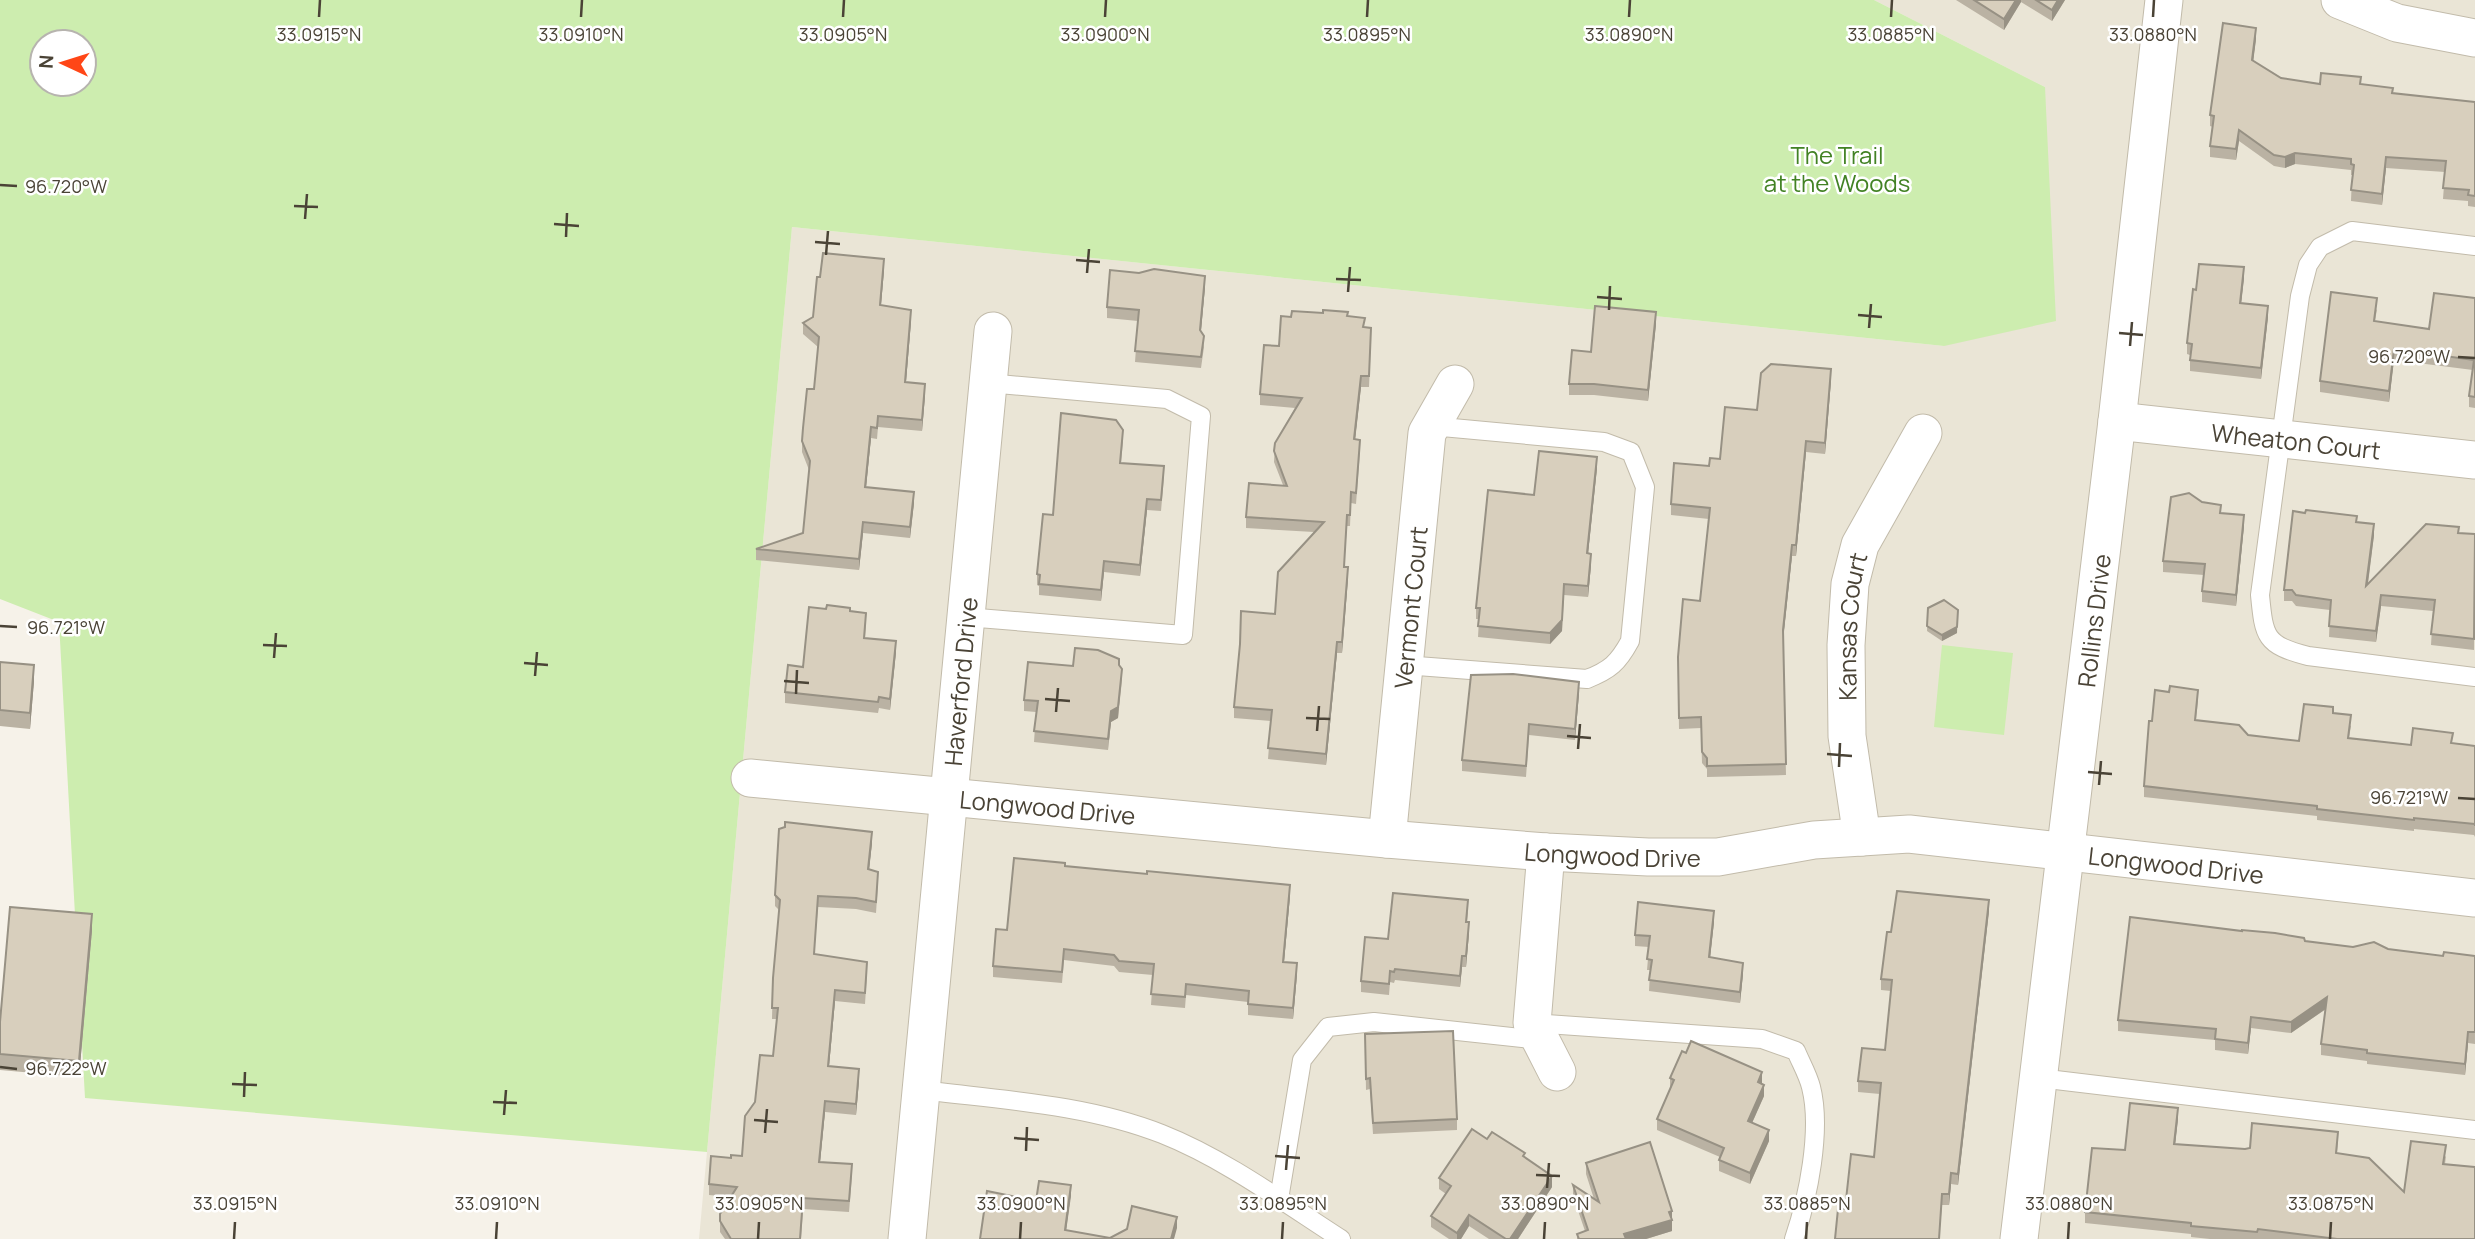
<svg xmlns="http://www.w3.org/2000/svg" width="2475" height="1239" viewBox="0 0 2475 1239" font-family="Manrope,sans-serif">
<rect width="100%" height="100%" fill="#f6f2e9"/>
<path fill="#eae5d6" d="M1874,0h601v1239h-1776l93,-1012 1152,119 101,-259z"/>
<g fill="#cdedaf" fill-rule="evenodd">
<path d="M0,0h1874l171,87 11,234 -112,25 -1152,-119 -85,925 -622,-54 -26,-476 -59,-23zM42,42h42v42h-42z"/>
<path d="M1942,645l71,8 -9,82 -70,-8z"/>
</g>
<g fill="none" stroke-linecap="round" stroke-linejoin="round">
<defs>
<g id="lane">
<path d="M2475,246l-123,-15 -32,16 -12,18 -8,31 -40,299c4,42 5,50 48,61l167,21"/>
<path d="M966,617l217,18 18,-219 -34,-17 -179,-16"/>
<path d="M1404,665l183,14c23,-9 31,-16 43,-38l15,-154 -14,-35 -27,-10 -173,-16"/>
<path d="M1532,1023l230,16 34,12c5,12 12,24 15,36 11,43 -3,111 -17,152"/>
<path d="M2039,1078l436,52"/>
<path d="M921,1090c80,10 165,14 241,44 61,24 123,69 179,105"/>
<path d="M1279,1199l23,-139 26,-33 46,-5 166,18"/>
</g>
<g id="street">
<path d="M2340,0l57,23 78,15"/>
<path id="s1" d="M2117,421l358,39"/>
<path id="s2" d="M750,778l637,61 159,13 102,5h70l96,-17 95,-6 566,64"/>
<path id="s3" d="M1862,837l-15,-101 -1,-91 4,-61 10,-39 63,-112"/>
<path id="s4" d="M1387,839l40,-406 28,-49"/>
<path d="M1546,852l-14,171 25,49"/>
<path id="s5" d="M907,1239l86,-908"/>
<path id="s6" d="M2019,1239l98,-818 47,-421"/>
</g>
</defs>
<use href="#lane" stroke="#c2bbaa" stroke-width="20"/>
<use href="#street" stroke="#c2bbaa" stroke-width="39"/>
<use href="#lane" stroke="#fff" stroke-width="18"/>
<use href="#street" stroke="#fff" stroke-width="37"/>
</g>
<g fill="#bab2a3">
<path d="M1956,0h109l-13,21 -31,-19 -17,28z"/>
<path d="M2256,39l-3,22 28,17 39,6h41l32,9 82,9v105l-7,-1v-5l-25,-2 2,-27 -59,-4 -4,37 -31,-4 1,-26h-1v-5l-56,-6 -10,4 -11,-2 -35,-25 -3,19 -26,-3v-11l3,-19 -3,-1v-11z"/>
<path d="M884,270l-3,35 30,16 -5,61 19,13 -3,36 -44,-4 -1,12 -6,-1 -5,49 48,16 -4,35 -47,-5 -4,37 -103,-10v-11l47,-16 6,-63 -7,-18v-11l12,-52 4,-42 -15,-13v-11l10,-6 7,-40z"/>
<path d="M2244,278l-3,25 27,14 -7,62 -71,-8v-16l-3,-1v-11l9,-53z"/>
<path d="M1205,287l-4,44 3,16 -3,21 -66,-6 3,-41 -31,-3v-11z"/>
<path d="M2475,298v110l-6,-1v-11l4,-26 -79,-10 -5,42 -69,-10v-11l57,-72 -2,12 54,8z"/>
<path d="M1291,317h57l17,10 6,12 -2,48h-8l-6,52 5,12 -4,53 -5,-1 -1,23h-3l-3,41 4,11 -6,75h-5l-11,112 -58,-6 3,-38 -37,-3v-11l41,-93 39,-82 -68,-4v-11l37,-32 -9,-23 1,-19 20,-35 -35,-3v-11z"/>
<path d="M1656,324l-8,77 -54,-6h-25v-11l22,-32z"/>
<path d="M1831,380l-6,74 -19,-2 -10,104h-4l-9,83 3,136 -79,2v-8l-5,-6 -1,-35 -22,1 -1,-72 22,-56 9,-82 -38,-4v-11l38,-38 11,-7 37,-49z"/>
<path d="M1123,441l-2,22 43,14 -3,34 -14,-1 -7,66 -36,-4 -3,29 -62,-6v-9l-2,-1v-11l16,-59z"/>
<path d="M1597,468l-9,85 3,12 -3,32 -24,-2 -2,36 -12,13 -72,-7 1,-18h-3v-11l58,-113z"/>
<path d="M2202,502l42,24 -8,80 -34,-4v-11l2,-16 -41,-3v-11z"/>
<path d="M2357,522l17,13 -6,49 91,-51 16,1 -1,116 -43,-5 2,-34 -52,-5 -5,36 -47,-5 1,-27 -34,-4 -4,-5h-8v-11z"/>
<path d="M1928,608l29,25 -15,8 -15,-10z"/>
<path d="M850,611l16,13 -1,14 31,14 -6,58 -11,-2 -1,5 -93,-10v-11l18,-25z"/>
<path d="M0,662l34,19 -4,48 -30,-3z"/>
<path d="M1119,665l3,15 -4,38 -7,4 -3,28 -74,-8 2,-30 -12,-1v-11l49,-34z"/>
<path d="M2169,692l29,9 -2,19 52,15 51,6 34,-28 18,13 -2,12 62,7 42,-2 22,3v91l-1,-2 -60,-6v2l-97,-11v-4l-173,-19v-11l8,-65z"/>
<path d="M1579,693l-4,47 -46,-5 -3,42 -64,-6v-11z"/>
<path d="M872,843l-3,26 9,14 -2,30 -20,-4 -38,-2 -4,47 53,19 -2,31 -30,-3 -6,65 30,14 -3,35 -31,-3 -5,50 32,13 -3,37 -46,-3 -2,30h-76l-5,-7v-18l11,-17 -22,-2v-11l22,-26 11,-2 13,-54 18,-46 4,-37h-5l1,-41 6,-68 -4,-4v-11z"/>
<path d="M1065,866l225,30 -6,66 13,12 -4,45 -45,-4v-13l-62,-7 -1,13 -34,-3 2,-30 -34,-3 -5,-6 -50,-6 -2,23 -69,-6v-11l14,-36z"/>
<path d="M1989,911l-31,274 -7,-1 -2,21h-7l-3,34h-104l10,-30 29,-52 6,-63 -22,-2v-11l27,-31 6,-59 -10,-1v-11l10,-47z"/>
<path d="M1468,912l-1,10 2,11 -3,34h-4l-2,20 -65,-7 -1,3 -4,-1 -1,13 -28,-3v-11l27,-42z"/>
<path d="M1714,922l-4,35 33,17 -3,29 -91,-12 1,-21h-3l2,-23 -14,-1v-11z"/>
<path d="M92,930l-13,147 -79,-7v-48z"/>
<path d="M2305,941l48,6 35,2 55,7h32v88l-7,-1 -3,32 -98,-11v-3l-46,-6v-11l5,-35 -35,24 -40,-5 -3,26 -33,-4v-10l-97,-9v-11z"/>
<path d="M1365,1034l92,85v11l-84,4 -3,-45 -4,1z"/>
<path d="M1670,1078l92,6 2,12 -12,27 17,18 -19,43 -31,-13v-11l1,-3 -63,-27v-11l13,-30z"/>
<path d="M2178,1119l-3,25 70,5 93,-6 -1,10 67,39 42,-36 -1,8 30,75h-265l-19,-2v-3l-106,-11v-11l40,-62z"/>
<path d="M1487,1139l38,18 27,30 -34,52h-29l-20,-13 -8,13h-12l-18,-12v-11l15,-22 -7,-5v-11z"/>
<path d="M1586,1163l86,48v20l-26,8h-69v-5l8,-3 -12,-35v-11l21,14 -8,-25z"/>
</g>
<g fill="#979184">
<path d="M2016,0h5v2l-17,28v-11z"/>
<path d="M2058,0h7l-13,21v-11z"/>
<path d="M2256,28v11l-4,32v-11z"/>
<path d="M2239,130v11l-3,19v-11z"/>
<path d="M2295,153v11l-10,4v-11z"/>
<path d="M2386,157v11l-4,37v-11z"/>
<path d="M884,259v11l-4,46v-11z"/>
<path d="M2244,267v11l-4,36v-11z"/>
<path d="M1205,276v11l-5,54v-11z"/>
<path d="M2268,306v11l-7,62v-11z"/>
<path d="M911,310v11l-6,72v-11z"/>
<path d="M1656,312v12l-8,77v-11z"/>
<path d="M2394,349v11l-5,42v-11z"/>
<path d="M1831,369v11l-6,74v-11z"/>
<path d="M1361,376v11l-7,63v-11z"/>
<path d="M925,384v11l-3,36v-11z"/>
<path d="M871,427v11l-6,60v-11z"/>
<path d="M1806,441v11l-10,104v-11z"/>
<path d="M1597,457v11l-10,96v-11z"/>
<path d="M914,492v11l-4,35v-11z"/>
<path d="M1147,499v11l-7,66v-11z"/>
<path d="M2244,515v11l-8,80v-11z"/>
<path d="M863,522v11l-4,37v-11z"/>
<path d="M2374,524v11l-8,62v-11z"/>
<path d="M1792,545v11l-9,85v-11z"/>
<path d="M1591,554v11l-3,32v-11z"/>
<path d="M1104,561v11l-3,29v-11z"/>
<path d="M1348,567v11l-6,75v-11z"/>
<path d="M1564,584l-2,47 -12,13v-11z"/>
<path d="M2381,595v11l-5,36v-11z"/>
<path d="M1958,610l-1,23 -15,8v-6z"/>
<path d="M896,641v11l-6,58v-11z"/>
<path d="M1337,642v11l-11,112v-11z"/>
<path d="M34,665v16l-4,48v-16z"/>
<path d="M1122,669l-4,49 -7,4 -3,28 3,-39z"/>
<path d="M1579,682v11l-4,47v-11z"/>
<path d="M872,832v11l-4,37v-11z"/>
<path d="M1290,885v11l-7,77v-11z"/>
<path d="M1989,900v11l-31,274v-11z"/>
<path d="M1714,911v11l-5,46v-11z"/>
<path d="M92,914v16l-13,147v-16z"/>
<path d="M1469,922v11l-3,34v-11z"/>
<path d="M1462,956v11l-2,20v-11z"/>
<path d="M1297,963v11l-4,45v-11z"/>
<path d="M1743,963v11l-3,29v-11z"/>
<path d="M835,990v11l-7,76v-11z"/>
<path d="M2327,997v11l-36,25v-11z"/>
<path d="M2251,1017v11l-3,26v-11z"/>
<path d="M2468,1032v11l-3,32v-11z"/>
<path d="M859,1069v11l-3,35v-11z"/>
<path d="M1762,1072v11l-4,10v-11z"/>
<path d="M1764,1085v11l-16,36v-11z"/>
<path d="M825,1101v11l-6,61v-11z"/>
<path d="M2178,1108v11l-4,36v-11z"/>
<path d="M1769,1130v11l-19,43v-11z"/>
<path d="M1951,1173v11l-2,21v-11z"/>
<path d="M1552,1176v11l-34,52h-8z"/>
<path d="M1071,1185v11l-6,43v-9z"/>
<path d="M1672,1211v20l-26,8h-22v-5z"/>
<path d="M1469,1215v11l-8,13h-4v-6z"/>
<path d="M1177,1217v11l-3,11h-3z"/>
</g>
<g fill="#d8cfbd" stroke="#979184" stroke-width="2">
<path d="M1974,0h42l-12,19z"/>
<path d="M2036,0h22l-6,10z"/>
<path d="M2223,23l33,5 -4,32 29,18 39,6 1,-11 40,4 -1,7 33,4 -1,5 83,9v94l-7,-1 1,-5 -26,-2 3,-27 -60,-4 -4,37 -31,-4 3,-25 -3,-1v-5l-56,-6 -10,4 -11,-2 -35,-25 -3,19 -26,-3 4,-30 -4,-1z"/>
<path d="M823,253l61,6 -4,46 31,5 -6,72 20,2 -3,36 -44,-4 -1,12 -6,-1 -6,60 49,5 -4,35 -47,-5 -4,37 -103,-10 47,-16 7,-72 -8,-20 1,-13 4,-39h7l5,-52 -16,-14 10,-6 4,-40h3z"/>
<path d="M2199,264l45,3 -4,36 28,3 -7,62 -71,-8 2,-16 -5,-1 6,-54 3,1z"/>
<path d="M1154,269l51,7 -5,54 4,6 -3,21 -66,-6 4,-41 -32,-3 3,-37 29,3z"/>
<path d="M2331,292l46,6 -3,23 55,8 5,-36 41,5v99l-6,-1 5,-36 -80,-11 -5,42 -69,-10z"/>
<path d="M1595,306l61,6 -8,78 -54,-6h-25l3,-34 19,2z"/>
<path d="M1323,310l25,2 -1,4 18,2 -2,9 8,1 -2,48h-8l-7,63 6,1 -4,53 -5,-1 -1,23h-3l-3,52h4l-6,75h-5l-11,112 -58,-6 4,-38 -38,-3 6,-63 1,-33 34,3 3,-42 46,-50 -78,-5 3,-34 38,3 -13,-35 1,-8 27,-45 -42,-4 4,-49 15,1 2,-30 10,1 1,-6 31,2z"/>
<path d="M1771,364l60,5 -6,74 -19,-2 -10,104h-4l-9,85 3,134 -79,2v-8l-5,-6 -1,-35 -22,1 -1,-61 5,-58 17,2 10,-93 -39,-4 3,-41 35,3 1,-8 10,1 5,-52 32,3 4,-37z"/>
<path d="M1061,413l55,7 7,10 -3,33 44,3 -3,34 -14,-1 -7,66 -36,-4 -3,29 -62,-6 1,-9 -3,-1 6,-60 10,1z"/>
<path d="M1539,451l58,6 -10,96 4,1 -3,32 -24,-2 -2,36 -12,13 -72,-7 2,-18h-4l12,-118 46,5z"/>
<path d="M2189,493l13,9 19,3 -1,8 24,2 -8,80 -34,-4 3,-27 -42,-3 8,-64z"/>
<path d="M2306,510l51,6 -1,6 18,2 -8,62 60,-62 33,3 -1,6 17,1 -1,105 -43,-5 4,-34 -54,-5 -5,36 -47,-5 2,-26 -35,-5 -4,-5h-8l9,-79 12,2z"/>
<path d="M1944,600l14,10 -1,17 -15,8 -15,-9 1,-18z"/>
<path d="M827,605l23,3v3l16,2 -2,25 32,3 -6,58 -11,-2 -1,5 -93,-10 3,-27 15,2 6,-60 17,2z"/>
<path d="M1075,648l23,2 21,9v6l3,4 -4,38 -7,4 -3,28 -74,-8 4,-30 -14,-1 4,-38 45,4z"/>
<path d="M0,662l34,3 -4,48 -30,-3z"/>
<path d="M1513,674l66,8 -4,47 -46,-5 -3,42 -64,-6 9,-85z"/>
<path d="M2170,686l28,4 -3,30 44,5 9,10 51,6 5,-37 29,3v6l18,2 -3,23 63,7 2,-17 40,5 -2,10 24,3v80v-2l-61,-6v2l-97,-11v-3l-173,-20 5,-65h3l3,-31 14,2z"/>
<path d="M785,822l87,10 -4,37 10,3 -2,30 -20,-4 -38,-2 -4,58 53,8 -2,31 -30,-3 -7,76 31,3 -3,35 -31,-3 -6,61 33,2 -3,37 -46,-3 -3,41h-69l-11,-18v-7l17,-27 -28,-3 2,-28 20,2v-3l11,1 3,-40 10,-14 5,-47 13,1 5,-48h-6l1,-30 7,-78 -5,-5 4,-66 6,-2z"/>
<path d="M1014,858l51,5v3l82,8v-3l143,14 -7,77 14,1 -4,45 -45,-4 1,-13 -63,-7 -1,13 -34,-3 3,-30 -35,-3 -5,-6 -50,-6 -2,23 -69,-6 3,-37 11,1z"/>
<path d="M1897,891l92,9 -31,274 -7,-1 -2,21h-7l-3,45h-104l3,-30h7l6,-55 23,3 7,-74 -23,-2 4,-33 23,2 7,-70 -11,-1 6,-47h4z"/>
<path d="M1393,893l75,7 -2,22h3l-3,34h-4l-2,20 -65,-7 -1,3 -4,-1 -1,13 -28,-3 4,-44 23,2z"/>
<path d="M1638,902l76,9 -5,46 34,6 -3,29 -91,-12 3,-20 -5,-1 3,-23 -15,-1z"/>
<path d="M10,907l82,7 -13,147 -79,-7v-32z"/>
<path d="M2130,917l112,14v-1l33,3 29,5 1,3 48,6 21,-5 14,7 55,7 1,-4 31,4v76h-7l-3,32 -98,-11v-3l-46,-6 6,-47 -36,25 -40,-5 -3,26 -33,-4 1,-10 -98,-9z"/>
<path d="M1453,1031l4,88 -84,4 -3,-45 -4,1 -1,-45z"/>
<path d="M1691,1041l71,31 -4,10 6,3 -16,36 21,9 -19,43 -31,-13 5,-12 -67,-29 17,-39 -4,-2 12,-27 4,2z"/>
<path d="M2130,1103l48,5 -4,36 71,5 5,-1 2,-25 86,9 -2,21 33,5 35,34 7,-51 35,4 -3,19 32,3v72h-138l-79,-10 -1,3 -66,-6v-3l-106,-11 7,-64 33,2z"/>
<path d="M1472,1129l15,10 5,-7 33,21 -2,3 29,20 -42,63h-4l-37,-24 -12,18 -26,-17 20,-30 -12,-8z"/>
<path d="M1650,1142l22,69 -3,1 3,8 -48,14 2,5h-47l-2,-5 11,-4 -15,-45 26,17 -13,-39z"/>
<path d="M1039,1181l32,4 -6,45 45,8 17,-9 5,-23 45,11 -6,22h-191l7,-48 49,10z"/>
</g>
<path fill="none" stroke="#4a4336" stroke-width="2.5" d="M319,17l1,-17M581,17l1,-17M843,17l1,-17M1105,17l1,-17M1367,17l1,-17M1629,17l1,-17M1891,17l1,-17M2153,17l1,-17M0,185l17,1M294,206l24,1M305,219l2,-25M554,224l25,2M566,237l1,-24M815,242l25,2M826,255l2,-24M1076,260l24,2M1087,273l2,-24M1336,279l25,1M1348,292l2,-25M1597,297l25,2M1609,310l1,-24M1858,315l24,2M1869,328l2,-24M2119,333l24,2M2130,346l2,-24M2458,357l17,1M0,626l17,1M263,645l24,1M274,658l2,-25M524,663l24,2M535,676l2,-24M784,681l25,2M796,694l1,-24M1045,699l25,2M1056,712l2,-24M1306,718l24,1M1317,731l2,-25M1567,736l24,2M1578,749l2,-25M1827,754l25,2M1839,767l1,-24M2088,772l24,2M2099,785l2,-24M2458,798l17,1M0,1067l17,2M232,1084l25,1M244,1097l1,-25M493,1102l24,1M504,1115l2,-25M754,1120l24,2M765,1133l2,-24M1014,1138l25,2M1026,1151l1,-24M1275,1156l25,2M1286,1170l2,-25M1536,1175l24,1M1547,1188l2,-25M234,1239l1,-17M496,1239l1,-17M758,1239l1,-17M1020,1239l1,-17M1282,1239l1,-17M1544,1239l1,-17M1806,1239l1,-17M2068,1239l1,-17M2330,1239l1,-17"/>
<g text-anchor="middle" dominant-baseline="central" stroke-width="5" stroke-linejoin="round" paint-order="stroke">
<g font-size="24" fill="#428224" stroke="#fff">
<text x="1837" y="154">The Trail<tspan x="1837" dy="28">at the Woods</tspan></text>
</g>
<g font-size="24" fill="#4a4336" stroke="#fff">
<text stroke="none"><textPath href="#s1" startOffset="180">Wheaton Court</textPath></text>
<text stroke="none"><textPath href="#s4" startOffset="233">Vermont Court</textPath></text>
<text stroke="none"><textPath href="#s6" startOffset="623">Rollins Drive</textPath></text>
<text stroke="none"><textPath href="#s3" startOffset="212">Kansas Court</textPath></text>
<text stroke="none"><textPath href="#s5" startOffset="560">Haverford Drive</textPath></text>
<text stroke="none"><textPath href="#s2" startOffset="299">Longwood Drive</textPath></text>
<text stroke="none"><textPath href="#s2" startOffset="866">Longwood Drive</textPath></text>
<text stroke="none"><textPath href="#s2" startOffset="1433">Longwood Drive</textPath></text>
</g>
</g>
<g font-size="18" text-anchor="middle" fill="#4a4336" stroke="#fff" stroke-width="5" stroke-linejoin="round" paint-order="stroke">
<text x="319" y="41">33.0915°N</text>
<text x="581" y="41">33.0910°N</text>
<text x="843" y="41">33.0905°N</text>
<text x="1105" y="41">33.0900°N</text>
<text x="1367" y="41">33.0895°N</text>
<text x="1629" y="41">33.0890°N</text>
<text x="1891" y="41">33.0885°N</text>
<text x="2153" y="41">33.0880°N</text>
<text x="66" y="193">96.720°W</text>
<text x="2409" y="363">96.720°W</text>
<text x="66" y="634">96.721°W</text>
<text x="2409" y="804">96.721°W</text>
<text x="66" y="1075">96.722°W</text>
<text x="235" y="1210">33.0915°N</text>
<text x="497" y="1210">33.0910°N</text>
<text x="759" y="1210">33.0905°N</text>
<text x="1021" y="1210">33.0900°N</text>
<text x="1283" y="1210">33.0895°N</text>
<text x="1545" y="1210">33.0890°N</text>
<text x="1807" y="1210">33.0885°N</text>
<text x="2069" y="1210">33.0880°N</text>
<text x="2331" y="1210">33.0875°N</text>
</g>
<g transform="translate(63 63) rotate(274)"><circle r="33" fill="#ffffff" stroke="#b7b4af" stroke-width="2"/>
<path d="M0-5L12 26L0 18L-12 26Z" fill="#ff4617"/>
<text y="-10" font-size="19" font-weight="bold" text-anchor="middle" fill="#4a4336">N</text>
</g>
</svg>
